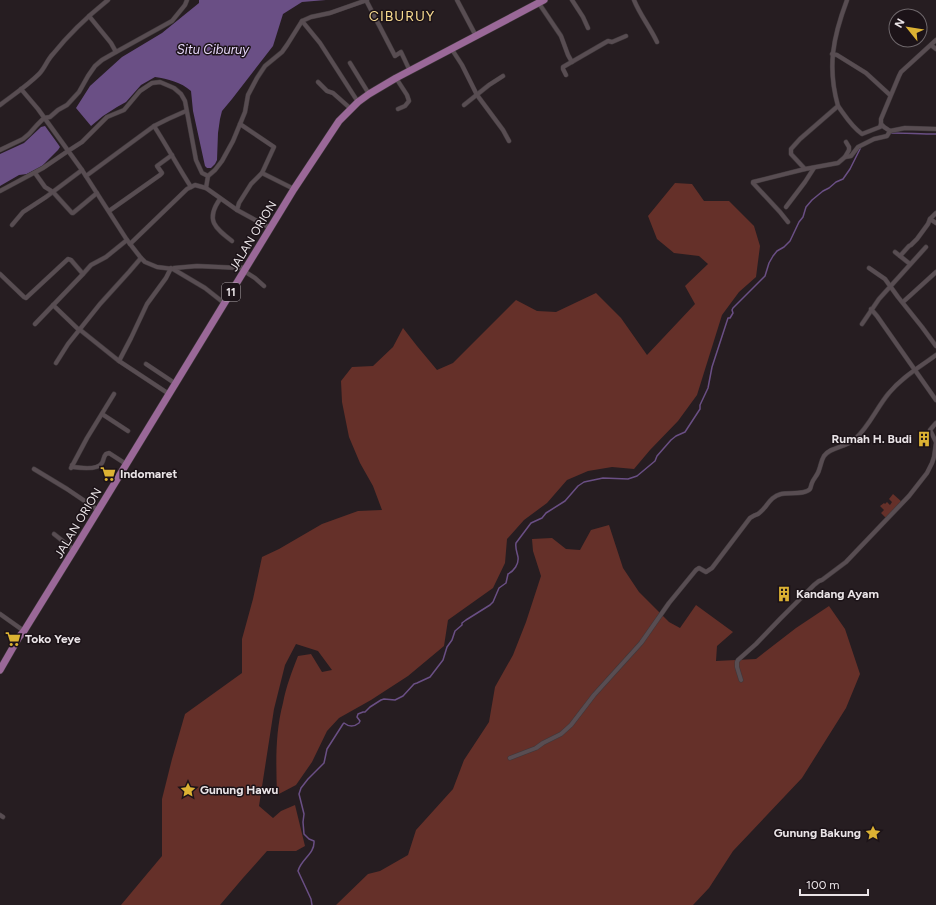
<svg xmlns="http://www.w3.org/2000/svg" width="936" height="905" viewBox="0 0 936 905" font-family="Figtree,sans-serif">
<rect width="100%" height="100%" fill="#261d21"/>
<g fill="#653029">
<path d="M675,183l17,1 12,17h25l25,25 6,20 -4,31 -17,15 -17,23 -25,80 -19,26 -28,29 -16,19 -22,-2 -24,4 -21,9 -20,23 -23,17 -17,19 -2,24 -12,25 -45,32 -4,26 -36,30 -37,24 -32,18 -12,13 -15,31 -16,23 -19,10c-1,-31 -2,-62 6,-92 3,-16 9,-32 15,-47l13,-2 11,18 10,-2 -14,-19 -22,-7 -11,21 -11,44 -15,97 14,12 8,-7 14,-6 10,41 -9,5h-29l-24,27 -23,27h-99l41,-49v-57l10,-40 13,-45 57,-41v-34l11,-40 9,-42 17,-8 43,-25 36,-13 24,-1 -9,-24 -13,-23 -11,-26 -7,-35 -1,-21 11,-14 21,-1 20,-19 10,-19 14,18 20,24 16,-7 63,-63 21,11 19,1 40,-19 25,25 26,37 48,-51 -10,-18 23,-22 -9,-8 -25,-3 -17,-14 -9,-23z"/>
<path d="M893,494l9,8 -16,16 -5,-5 3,-3 -4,-4 4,-3 1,1 2,-2 3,3 2,-3 -3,-3z"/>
<path d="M609,525l14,43 16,24 30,30 11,6 16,-23 37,27 -16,14 -1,15 40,-2 40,-31 33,-22 16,23 15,45 -14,34 -44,70 -69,73 -24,37 -16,17h-357l32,-31 12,-3 28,-16 8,-25 37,-41 11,-29 25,-38 6,-35 18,-32 13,-33 15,-46 -8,-25 -1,-12 20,-1 14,11 14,1 11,-20z"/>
</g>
<g fill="#6a4f85">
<path d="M199,0h127l-24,2 -19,12 -10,32 -41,53 -10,12 -2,8 -2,14 -1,27 -2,4 -4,4h-4l-2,-2 -12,-55 -2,-20c-10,-9 -23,-12 -36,-14l-14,8 -15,17 -9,5 -14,9 -12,10 -15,-18 14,-22 32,-29 40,-24 37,-30z"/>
<path d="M45,126l13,18 2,3 -2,3 -16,16 -15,8 -8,1 -19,11v-32l24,-11 17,-16z"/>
</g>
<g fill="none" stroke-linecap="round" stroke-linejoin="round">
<g stroke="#6a4f85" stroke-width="1.5">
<path d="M891,133c15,0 30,1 45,1"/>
<path d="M312,905l-1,-6 -13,-28c3,-12 17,-17 16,-30l-5,-2 -5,-5 -1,-12 1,-8 -5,-20 2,-6 7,-9 16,-16 3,-14 16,-25 1,-1c5,4 10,4 15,0l1,-2 -3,-4 1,-3 5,-2h2l5,-5 11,-7 3,-1 11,1 8,-4 11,-12 3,-1 13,-6 13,-17 4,-13 5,-7 3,-9 7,-6v-2l4,-3 24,-15 3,-3 6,-14 7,-5 2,-9c6,-3 11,-10 10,-17 -1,-5 -3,-9 -2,-14l15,-20 11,-5 4,-5 19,-12 13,-15 6,-4 19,-4 25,1 9,-3 18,-15 2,-5 14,-16 5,-4 9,-4 15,-23v-4l8,-17 4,-21 16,-49h2l3,-5 -1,-3 1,-2 32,-32 4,-13 4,-7 4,-5 7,-4 6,-6 9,-19 4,-5 3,-10 6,-7 11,-9 6,-3 7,-6 7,-3 7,-10 11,-22"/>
</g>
<defs>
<g id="minor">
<path d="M366,0l29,56 6,-4 9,19"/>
<path d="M457,0l19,36"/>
<path d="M572,0l11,17 5,11"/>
<path d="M634,0c6,15 16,27 23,42"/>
<path d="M538,2l23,34 7,19 4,7"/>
<path d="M302,21l18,22 38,59"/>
<path d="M936,40l-35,32 -2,4 -18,43v5l3,3 6,4 15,-3 31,1"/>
<path d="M931,45l5,4"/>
<path d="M451,48l11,17 15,30 26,35 6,11"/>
<path d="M116,52l56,-31 13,-16 2,-5"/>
<path d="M832,54l5,1 29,18 24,22"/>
<path d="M350,63l19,31"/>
<path d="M566,75l-3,-6v-2l45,-26 4,1 14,-6"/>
<path d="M396,78l11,17 2,6 -4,5 -7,3"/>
<path d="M318,82l9,9 6,2 18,16"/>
<path d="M21,89l17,20 44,61 45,70 14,18 4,4 12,5 16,2 32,19 19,15"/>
<path d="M0,105c13,-10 27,-19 39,-31 6,-6 8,-14 14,-20 16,-20 35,-38 55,-54"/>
<path d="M464,105l25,-20 14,-9"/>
<path d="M838,106c8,11 13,20 24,28l18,-7 1,-3"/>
<path d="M154,126c13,20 24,41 37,61"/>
<path d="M0,150l23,-11 6,-5 8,-9 7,-7 6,-1 8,-7 9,-5 12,-13 9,-16 7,-10 7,-6 14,-8 -5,-9 -22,-27"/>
<path d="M845,157l6,-1 7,-9 16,-8 13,-3 3,-5"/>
<path d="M805,169l-14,-15v-5l9,-10 38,-33c-11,-39 -5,-69 9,-106"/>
<path d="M35,173l10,14 8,5 19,21h1l24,-20"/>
<path d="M262,173l32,16"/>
<path d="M86,176l68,-50 14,-7 18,-8"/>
<path d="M206,188l2,-12 7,-6 7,-9 11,-20 12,-29 3,-17 9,-17 8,-12 17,-14 5,-7 15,-24 9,-4 19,-4 37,-13"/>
<path d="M0,191l43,-23 25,-17 14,-9 25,-25 17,-7 16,-19 12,-8 8,-1 14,6 7,6 4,7 11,59 6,13 6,3"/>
<path d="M220,199c-15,21 -5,29 12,42"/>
<path d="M786,207l19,-25 9,-14"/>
<path d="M237,210l2,-7 12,-19 11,-11 12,-26 -34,-23"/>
<path d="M109,211l51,-36 2,-2 -5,-7 15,-11"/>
<path d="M930,219l6,4"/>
<path d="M788,222l-8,-10 -27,-29v-1l52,-13 33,-6 7,-6 4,-7v-3l-3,-5"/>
<path d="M12,225l11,-13 23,-15 36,-27"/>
<path d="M130,244l57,-55 8,-4 11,3 31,22 33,18"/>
<path d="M895,252l15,12"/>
<path d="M900,256l9,-10 2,-1 6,-6 11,-15 2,-5 6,-6"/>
<path d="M174,268l23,-2 43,2 7,-1"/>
<path d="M869,268l16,11 13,18 24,30 14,19"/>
<path d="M244,271l11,7 9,8"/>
<path d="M0,274l24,23 2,1 42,-39 3,1 12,14"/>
<path d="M903,302l33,-30"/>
<path d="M53,305l26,25"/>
<path d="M871,309l6,7 59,84"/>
<path d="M35,324l48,-50 8,-9 15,-8 21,-17"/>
<path d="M862,324l17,-25 47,-52"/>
<path d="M79,329l40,32 50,33"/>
<path d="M119,361l12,-23 16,-34 19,-26 5,-10"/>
<path d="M56,363l12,-19 32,-40 29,-32 12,-14"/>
<path d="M146,364l30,20"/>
<path d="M102,414l26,17"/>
<path d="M936,423l-6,7 6,12"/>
<path d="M72,465l1,2c7,1 25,3 29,-4 2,-3 1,-6 4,-9l3,-1 17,11"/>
<path d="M71,468l16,-30 27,-44"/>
<path d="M34,469l33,20 31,21"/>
<path d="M54,534l20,16"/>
<path d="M0,614l24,17"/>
<path d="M741,680l-4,-13v-5l1,-2 18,-16 24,-25 34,-34 5,-4 3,-1 24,-18 63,-66 18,-23 5,-10 2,-6 2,-14"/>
<path d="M510,758l26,-10 7,-5 18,-9 10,-9 23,-30 47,-52 28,-40 27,-33 3,-2 7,4 6,-4 38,-50c3,-2 5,-3 8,-4 9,-6 11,-17 23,-20 7,-2 24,1 29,-5 1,-2 1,-4 2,-6 1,-4 6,-8 7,-13 2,-5 2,-9 5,-14 7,-10 22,-8 31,-17 14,-12 22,-32 34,-46 13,-16 31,-26 47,-38"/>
<path d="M0,815l3,2"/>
</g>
<path id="trunk" d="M0,670l19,-33 5,-6 50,-81 220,-361 45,-68 19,-19 11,-8 27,-16 148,-78"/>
</defs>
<use href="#minor" stroke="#3f383b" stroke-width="5"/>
<use href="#trunk" stroke="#3f383b" stroke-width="8"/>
<use href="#minor" stroke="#584d52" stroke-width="4"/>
<use href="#trunk" stroke="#9a6898" stroke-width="7"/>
</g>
<defs>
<symbol id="building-bare" viewBox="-9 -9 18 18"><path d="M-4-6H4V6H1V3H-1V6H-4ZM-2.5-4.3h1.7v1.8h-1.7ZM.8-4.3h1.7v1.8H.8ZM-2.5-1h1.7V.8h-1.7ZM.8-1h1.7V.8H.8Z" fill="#dcb233" stroke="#1c1318" stroke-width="2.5" paint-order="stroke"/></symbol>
<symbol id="supermarket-bare" viewBox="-9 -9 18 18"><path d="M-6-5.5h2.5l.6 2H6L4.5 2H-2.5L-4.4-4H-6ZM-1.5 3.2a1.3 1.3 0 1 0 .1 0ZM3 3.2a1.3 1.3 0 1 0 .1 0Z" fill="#dcb233" stroke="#1c1318" stroke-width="2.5" paint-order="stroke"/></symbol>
<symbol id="sight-bare" viewBox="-9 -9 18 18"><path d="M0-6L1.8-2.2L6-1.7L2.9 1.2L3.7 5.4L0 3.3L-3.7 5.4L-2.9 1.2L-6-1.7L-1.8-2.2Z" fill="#dcb233" stroke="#1c1318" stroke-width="2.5" paint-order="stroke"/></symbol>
</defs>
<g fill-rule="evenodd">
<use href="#building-bare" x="913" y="428" width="22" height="22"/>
<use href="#supermarket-bare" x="97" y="463" width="22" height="22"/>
<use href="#building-bare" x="773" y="583" width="22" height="22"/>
<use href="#supermarket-bare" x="2" y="628" width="22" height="22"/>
<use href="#sight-bare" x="177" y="779" width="22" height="22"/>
<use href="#sight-bare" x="862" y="822" width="22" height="22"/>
</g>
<g text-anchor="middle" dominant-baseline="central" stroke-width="3" stroke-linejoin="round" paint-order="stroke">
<rect fill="#1c1318" stroke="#aca5a9" stroke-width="1" x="222" y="283" width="18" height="18" rx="3"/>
<g font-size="11" font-weight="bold" fill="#eae4e7">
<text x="231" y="292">11</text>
</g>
<g font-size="12" fill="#eae4e7" stroke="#1c1318">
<text transform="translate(253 236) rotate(-59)">JALAN ORION</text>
<text transform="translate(78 523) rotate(-59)">JALAN ORION</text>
</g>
<g font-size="12" font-weight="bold" fill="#eae4e7" stroke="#1c1318" text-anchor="start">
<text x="912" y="439" text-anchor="end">Rumah H. Budi</text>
<text x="120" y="474">Indomaret</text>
<text x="796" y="594">Kandang Ayam</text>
<text x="25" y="639">Toko Yeye</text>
<text x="200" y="790">Gunung Hawu</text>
<text x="861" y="833" text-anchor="end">Gunung Bakung</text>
</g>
<g font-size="13" font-style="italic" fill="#e6d7f9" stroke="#1c1318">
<text x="213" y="49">Situ Ciburuy</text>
</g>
<g font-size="14" letter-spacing="1" fill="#fadd91" stroke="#1c1318">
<text x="402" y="16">CIBURUY</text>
</g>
</g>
<g transform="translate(908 28) rotate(300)"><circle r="19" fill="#1c1318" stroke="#6e676b"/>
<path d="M0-3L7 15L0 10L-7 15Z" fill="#dcb233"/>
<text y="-6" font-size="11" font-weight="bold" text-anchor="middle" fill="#eae4e7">N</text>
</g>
<path d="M800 889v6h68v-6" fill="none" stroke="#eae4e7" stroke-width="2"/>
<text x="806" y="889" font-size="12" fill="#eae4e7" stroke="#1c1318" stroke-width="3" paint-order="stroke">100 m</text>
</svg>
